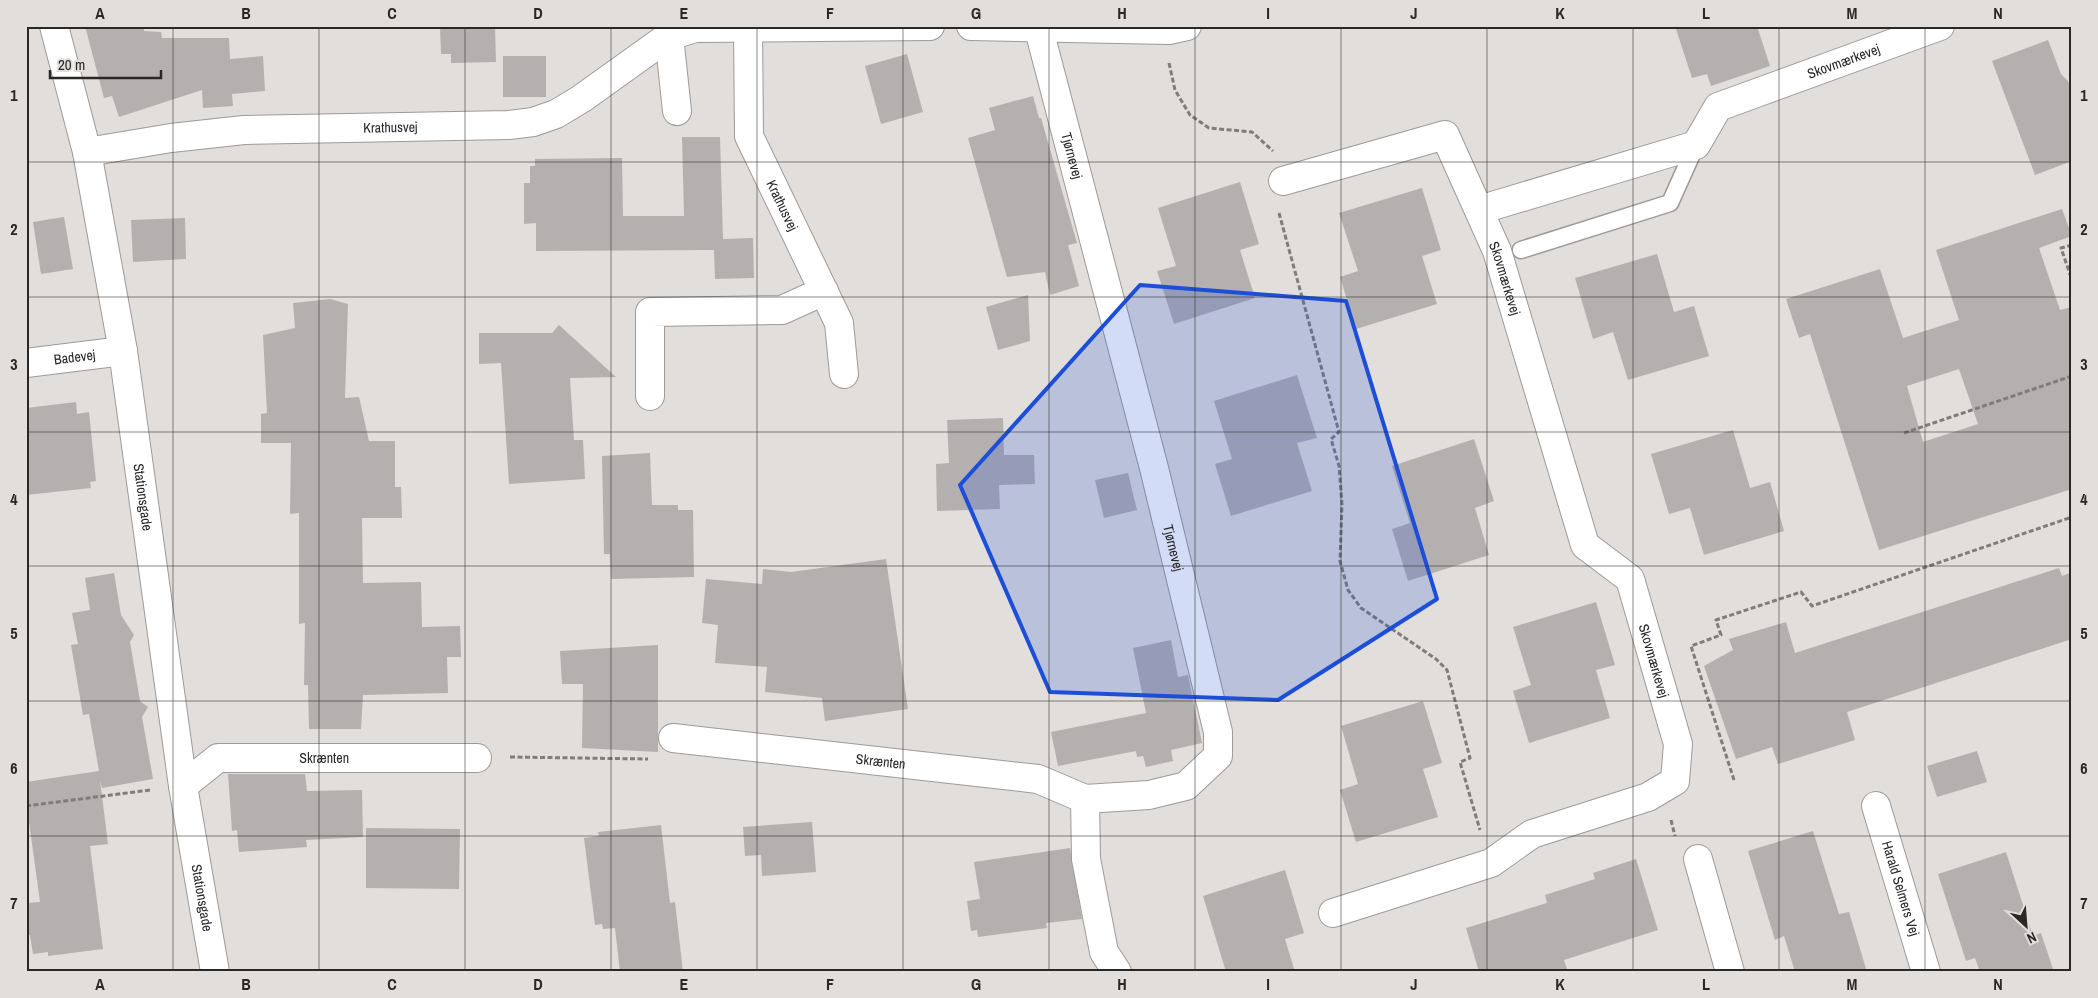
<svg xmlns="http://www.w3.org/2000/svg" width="2098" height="998" viewBox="0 0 2098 998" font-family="'Archivo Narrow',sans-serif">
<rect width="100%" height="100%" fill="#e2dedc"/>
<g fill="#b4b0b0" fill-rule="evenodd">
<path d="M85,26h59v5l17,1 1,6h67l1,21 33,-3 2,35 -33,3 1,12 -30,2 -1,-18 -83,27 -7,-21 -8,2z"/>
<path d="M440,26h55l1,36 -45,1v-9h-10z"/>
<path d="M1675,26h82l13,40 -59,20 -4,-12 -15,4z"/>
<path d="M2048,40l13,34 7,7 4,12v68l-37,14 -43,-114z"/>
<path d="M907,54l16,58 -42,12 -16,-58z"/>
<rect x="503" y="56" width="43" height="41"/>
<path d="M1033,96l6,22h2l36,125 -9,2 11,41 -29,9 -5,-23 -38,5 -39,-139 27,-8 -6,-22z"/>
<path d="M682,137h38l3,102 30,-1 1,40 -39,1 -1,-29 -178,1v-28l-12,1v-41h6v-17h5v-7l87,-1 1,58h61z"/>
<path d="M1240,182l19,62 -19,6 15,48 -81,26 -17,-53 19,-5 -18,-58z"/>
<path d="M1422,188l19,62 -19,6 15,48 -81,25 -16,-52 18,-6 -19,-58z"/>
<path d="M2062,209l10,27 -33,12 21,62 12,-3v182l-193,61 -69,-216 -11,4 -13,-39 94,-30 23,69 56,-18 -23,-70zM1959,369l19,55 -55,18 -16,-56z"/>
<path d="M64,217l9,52 -32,5 -8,-52z"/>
<path d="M185,218l1,41 -53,3 -2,-42z"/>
<path d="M1657,254l17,58 20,-6 15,50 -81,24 -15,-48 -20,7 -18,-61z"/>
<path d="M1028,295l2,46 -32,9 -12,-43z"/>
<path d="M330,299l18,5 -3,94 14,-1 10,44h26v46h6l1,31h-40l1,65 58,-1 1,45 38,-1 1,31h-14l1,36 -85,2 -2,34h-52l-1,-44h-4l1,-62 -6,1v-111l-9,1 1,-71h-30v-29l6,-1 -4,-78 32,-7 -2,-25z"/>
<path d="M559,325l57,52 -46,1 4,62h9l2,39 -76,5 -8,-121 -22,1v-31h73z"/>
<path d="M1297,375l20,63 -20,5 15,48 -81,25 -16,-52 17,-5 -18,-58z"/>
<path d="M76,402l1,12 12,-2 7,69 -6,1 1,6 -65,7v-87z"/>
<path d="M1003,418l1,37h30l1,29 -36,1 1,24 -63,2 -1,-47 13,-1 -2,-43z"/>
<path d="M1733,430l17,58 20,-6 14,49 -80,24 -14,-47 -21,6 -18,-60z"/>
<path d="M1474,439l20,62 -19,7 14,47 -81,26 -16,-52 18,-6 -18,-57z"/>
<path d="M650,453l2,52h26v5h15l1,67 -83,2 -1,-25h-6l-2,-98z"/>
<path d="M1128,473l9,37 -33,8 -9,-38z"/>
<path d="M886,559l22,150 -83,12 -3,-23 -57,-6 2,-25 -52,-4 3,-38 -16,-2 4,-44 56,5 1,-15 28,3z"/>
<path d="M2059,568l3,8 10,-4v67l-225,73 8,28 -77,24 -6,-17 -36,12 -32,-93 29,-16 -4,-11 57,-17 9,31z"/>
<path d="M114,573l7,42 13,20 -4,7 10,59 8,6 -6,10 11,62 -51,9 -2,-8 8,64 -18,2 13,103 -55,7v-4l-15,2 -3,-19h-4v-32l14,-1 -14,-102v-18l73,-11 -10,-57 -6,1 -12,-70 7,-1 -6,-31 18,-3 -5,-32z"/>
<path d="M1596,602l19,63 -19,5 14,48 -81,25 -16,-52 18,-6 -18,-58z"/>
<path d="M1171,640l7,37 10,-2 14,68 -31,7 2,11 -27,6 -3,-11 -6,1 -1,-6 -78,15 -7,-34 95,-19 -13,-65z"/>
<path d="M658,645v107l-76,-4 1,-64h-21l-2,-33z"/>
<path d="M1423,701l19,62 -19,6 15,48 -82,25 -16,-52 18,-6 -17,-58z"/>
<path d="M1977,751l10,31 -50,15 -10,-31z"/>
<path d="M228,774h77l2,17 55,-1 1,47 -57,3 1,7 -68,5 -2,-22 -5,1z"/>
<path d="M812,822l4,50 -54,4 -1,-21 -16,1 -2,-29z"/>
<path d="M661,825l9,78 5,-1 8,70h-63l-5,-44 -12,1 -1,-5 -7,1 -11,-87 15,-2 -1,-4z"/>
<path d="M366,828l94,1 -1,60 -93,-1z"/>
<path d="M1813,831l26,83 10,-2 18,60h-72l-11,-36 -9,4 -27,-89z"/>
<path d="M1070,848l12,71 -36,4 1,5 -69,9 -1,-7 -6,1 -4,-30 13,-2 -6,-37z"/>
<path d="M2006,852l27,84 8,-3 13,39h-74l-5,-14 -9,3 -28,-87z"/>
<path d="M1636,859l22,71 -94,30 4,12h-89l-13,-44 81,-25 -2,-8 50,-16 -2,-6z"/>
<path d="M1285,870l19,63 -19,6 10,33h-69l-23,-76z"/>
</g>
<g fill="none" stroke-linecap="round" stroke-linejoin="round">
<defs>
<path id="lane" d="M1521,250l149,-47 26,-58"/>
<g id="street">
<path id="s1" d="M54,26l33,126 36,199 60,435 32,186"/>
<path d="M971,26l198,4 18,-4"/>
<path id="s2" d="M1038,26l116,442 64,264v24l-32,30 -37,9 -64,4 1,60 18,93 13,20"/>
<path id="s3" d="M748,28l1,108 90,187 5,51"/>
<path d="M669,36l8,75"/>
<path id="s4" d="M87,152l84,-14 73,-8 265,-5 24,-3 23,-8 25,-15 88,-63 26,-8 235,-2"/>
<path id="s5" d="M1283,181l162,-46 52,116 88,294 45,34 48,165 -3,37 -27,16 -116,37 -41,29 -158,50"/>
<path id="s6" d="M1479,210l217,-65 22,-38 222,-81"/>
<path id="s7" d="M26,363l97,-12"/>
<path d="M650,396v-84l132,-2 42,-19"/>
<path id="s8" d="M673,738l365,41 47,20"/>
<path id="s9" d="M183,786l35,-28h259"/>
<path id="s10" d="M1876,806l50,166"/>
<path d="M1698,859l32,113"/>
</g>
</defs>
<use href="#lane" stroke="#9d9a98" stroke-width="19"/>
<use href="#street" stroke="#9d9a98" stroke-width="30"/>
<g stroke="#7f7c7b" stroke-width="3" stroke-dasharray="5 2.5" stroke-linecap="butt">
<path d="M1169,63l6,27 15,25 19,13 43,4 21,19"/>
<path d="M1279,213l60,219 -8,7 8,27 3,38 -2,57 8,29 13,18 75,51 11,11 23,88 -10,4 20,68"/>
<path d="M2072,245l-11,3 11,32"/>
<path d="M1904,433l168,-57"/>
<path d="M510,757l138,2"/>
<path d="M1734,780l-43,-134 30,-11 -5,-15 85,-28 11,14 260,-89"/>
<path d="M26,806l124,-16"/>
<path d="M1671,820l4,16"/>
</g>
<use href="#lane" stroke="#fff" stroke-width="16"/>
<use href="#street" stroke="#fff" stroke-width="28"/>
</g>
<path fill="#1d4ed8" fill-opacity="0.2" stroke="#1d4ed8" stroke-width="4" stroke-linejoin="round" d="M1140,285l206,16 91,298 -159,101 -228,-8 -90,-207z"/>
<path fill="none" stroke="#292827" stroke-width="1" stroke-opacity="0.55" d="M173,26v946M319,26v946M465,26v946M611,26v946M757,26v946M903,26v946M1049,26v946M1195,26v946M1341,26v946M1487,26v946M1633,26v946M1779,26v946M1925,26v946M26,162h2046M26,297h2046M26,432h2046M26,566h2046M26,701h2046M26,836h2046"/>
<g text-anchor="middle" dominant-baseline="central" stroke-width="4.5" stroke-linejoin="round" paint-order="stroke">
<g font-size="14" fill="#292827" stroke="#e2dedc">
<text stroke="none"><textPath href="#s6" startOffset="404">Skovmærkevej</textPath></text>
<text stroke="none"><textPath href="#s4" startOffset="305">Krathusvej</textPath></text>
<text stroke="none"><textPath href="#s2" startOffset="134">Tjørnevej</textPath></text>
<text stroke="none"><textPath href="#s3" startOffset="185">Krathusvej</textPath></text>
<text stroke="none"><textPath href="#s5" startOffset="324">Skovmærkevej</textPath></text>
<text stroke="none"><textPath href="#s7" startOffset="49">Badevej</textPath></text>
<text stroke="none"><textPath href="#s1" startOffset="480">Stationsgade</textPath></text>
<text stroke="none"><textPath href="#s2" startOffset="539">Tjørnevej</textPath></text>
<text stroke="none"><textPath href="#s5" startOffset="744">Skovmærkevej</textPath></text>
<text stroke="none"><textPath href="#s9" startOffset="151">Skrænten</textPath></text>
<text stroke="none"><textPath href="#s8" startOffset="209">Skrænten</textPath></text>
<text stroke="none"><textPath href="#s10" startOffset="86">Harald Selmers Vej</textPath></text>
<text stroke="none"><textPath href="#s1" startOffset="885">Stationsgade</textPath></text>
</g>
</g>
<rect width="2098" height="998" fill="none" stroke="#e2dedc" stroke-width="55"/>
<g transform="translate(2026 926) rotate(154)" stroke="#e2dedc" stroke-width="4" paint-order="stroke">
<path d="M0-4L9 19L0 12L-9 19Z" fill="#292827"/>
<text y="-8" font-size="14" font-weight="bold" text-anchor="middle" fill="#292827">N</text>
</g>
<path d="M50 70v8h111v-8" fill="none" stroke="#292827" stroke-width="2.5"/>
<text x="58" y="70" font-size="15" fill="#292827" stroke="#e2dedc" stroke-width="4" paint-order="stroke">20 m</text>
<rect x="28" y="28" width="2042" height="942" fill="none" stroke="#292827" stroke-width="2"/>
<g font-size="16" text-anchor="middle" font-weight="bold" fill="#292827">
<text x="100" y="19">A</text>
<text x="246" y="19">B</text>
<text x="392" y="19">C</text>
<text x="538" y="19">D</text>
<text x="684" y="19">E</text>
<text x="830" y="19">F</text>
<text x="976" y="19">G</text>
<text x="1122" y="19">H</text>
<text x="1268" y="19">I</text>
<text x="1414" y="19">J</text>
<text x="1560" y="19">K</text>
<text x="1706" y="19">L</text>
<text x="1852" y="19">M</text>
<text x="1998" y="19">N</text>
<text x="14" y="101">1</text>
<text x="2084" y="101">1</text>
<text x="14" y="235">2</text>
<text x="2084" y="235">2</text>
<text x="14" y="370">3</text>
<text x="2084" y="370">3</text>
<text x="14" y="505">4</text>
<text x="2084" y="505">4</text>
<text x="14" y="639">5</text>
<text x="2084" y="639">5</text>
<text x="14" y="774">6</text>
<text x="2084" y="774">6</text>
<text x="14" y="909">7</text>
<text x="2084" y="909">7</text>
<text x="100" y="990">A</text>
<text x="246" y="990">B</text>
<text x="392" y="990">C</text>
<text x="538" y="990">D</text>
<text x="684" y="990">E</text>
<text x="830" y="990">F</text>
<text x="976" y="990">G</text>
<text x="1122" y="990">H</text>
<text x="1268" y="990">I</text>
<text x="1414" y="990">J</text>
<text x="1560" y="990">K</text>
<text x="1706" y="990">L</text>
<text x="1852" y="990">M</text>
<text x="1998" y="990">N</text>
</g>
</svg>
